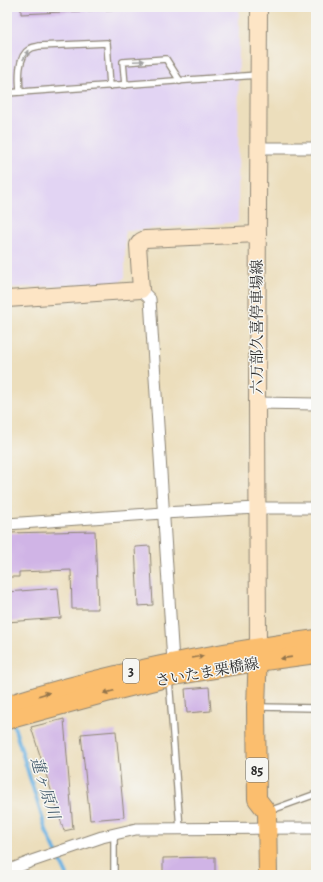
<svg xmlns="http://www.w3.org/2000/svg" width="323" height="882" viewBox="0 0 323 882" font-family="Alegreya,'Noto Serif JP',serif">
<rect width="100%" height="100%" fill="#f6f6f2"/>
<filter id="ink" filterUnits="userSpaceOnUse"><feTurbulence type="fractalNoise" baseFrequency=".025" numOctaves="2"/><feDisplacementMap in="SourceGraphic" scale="8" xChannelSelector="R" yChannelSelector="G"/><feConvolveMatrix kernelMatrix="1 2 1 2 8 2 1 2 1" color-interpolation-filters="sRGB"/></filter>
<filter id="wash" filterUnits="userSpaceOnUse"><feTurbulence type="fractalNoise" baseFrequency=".012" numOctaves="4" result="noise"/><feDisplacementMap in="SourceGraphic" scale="16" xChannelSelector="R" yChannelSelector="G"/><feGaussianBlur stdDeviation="0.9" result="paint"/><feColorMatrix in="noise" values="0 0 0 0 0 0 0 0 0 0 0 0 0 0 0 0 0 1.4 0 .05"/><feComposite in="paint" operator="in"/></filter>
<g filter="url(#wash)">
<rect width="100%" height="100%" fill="#ecdebc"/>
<path fill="#e2d4f3" d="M7,7h232l-1,215 -113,9v46l-6,6 -112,5z"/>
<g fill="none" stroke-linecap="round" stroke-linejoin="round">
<path stroke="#6cb2e2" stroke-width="4" d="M13,723l34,110 20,42"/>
</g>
<g id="blocks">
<g fill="#d0b4e6">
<path d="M21,7h105v2l-105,5z"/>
<path d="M95,531l3,78h-26l-1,-39 -52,2v5h-12v-44z"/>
<path d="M150,546l3,59 -15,1 -3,-59z"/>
<path d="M58,588l3,30 -54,4v-30z"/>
<path d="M209,687l2,24 -24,2 -2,-24z"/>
<path d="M64,719l9,110 -9,2 -33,-104z"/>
<path d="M116,731l8,86 -34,3 -9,-86z"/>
<path d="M215,857v18h-52v-17z"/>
</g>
</g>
</g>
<g filter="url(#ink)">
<use href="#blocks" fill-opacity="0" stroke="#8c8474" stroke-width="1"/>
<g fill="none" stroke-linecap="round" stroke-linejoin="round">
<defs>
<g id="lane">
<path d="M125,85l-2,-23 43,-3 14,22"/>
<path d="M20,92c-1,-12 -3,-36 10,-43 2,-2 7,-2 9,-3l68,-3 3,43"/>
<path d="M7,93l251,-18"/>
<path d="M169,679l11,150"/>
<path d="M259,707l57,1"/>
<path d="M269,811l47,-17"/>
<path d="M114,834v41"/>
</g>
<g id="street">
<path d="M258,148h58"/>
<path d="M141,290l9,9 23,363"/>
<path d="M257,403l59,1"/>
<path d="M7,524l156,-11 94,-5h59"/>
<path d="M7,871l25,-10 70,-24 34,-8 180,-1"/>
</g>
<g id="secondary">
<path d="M7,299l134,-9 -3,-45 3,-4 4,-2 113,-5"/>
<path d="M258,647l-1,-244 2,-396"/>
</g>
<g id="primary">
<path d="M258,651l-2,56 1,92 10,13 1,63"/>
<path d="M7,705c101,-32 204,-52 309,-66"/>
<path d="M7,720l99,-27 68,-17 83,-14 59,-8"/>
</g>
</defs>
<use href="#lane" stroke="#8c8474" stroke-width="8"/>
<use href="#street" stroke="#8c8474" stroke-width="13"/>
<use href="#secondary" stroke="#8c8474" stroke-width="18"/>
<use href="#primary" stroke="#8c8474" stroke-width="20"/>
<use href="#lane" stroke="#fff" stroke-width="5.5"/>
<use href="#street" stroke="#fff" stroke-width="11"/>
<use href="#secondary" stroke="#fde5c5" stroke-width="16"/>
<use href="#primary" stroke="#fbbe6e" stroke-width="18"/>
</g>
<defs><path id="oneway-solid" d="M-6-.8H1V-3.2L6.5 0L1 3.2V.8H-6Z"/></defs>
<g fill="#a0a0a0">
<use href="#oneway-solid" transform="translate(26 55) rotate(-57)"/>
<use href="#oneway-solid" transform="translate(139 61) rotate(-3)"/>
</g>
<g fill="#93744c">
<use href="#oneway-solid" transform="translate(198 657) rotate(-10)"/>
<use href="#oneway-solid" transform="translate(286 658) rotate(172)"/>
<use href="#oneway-solid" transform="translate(109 692) rotate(166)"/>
<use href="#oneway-solid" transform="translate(44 694) rotate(-16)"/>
</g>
</g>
<g text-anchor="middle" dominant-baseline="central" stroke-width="3" stroke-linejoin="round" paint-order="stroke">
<g fill="#f6f6f2" stroke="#686867" stroke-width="1">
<rect x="123" y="659" width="16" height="24" rx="3"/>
<rect x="246" y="758" width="22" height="24" rx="3"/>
</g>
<g font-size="14" font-weight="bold" fill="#2b2b2b">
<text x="131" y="671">3</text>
<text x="257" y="770">85</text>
</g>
<g font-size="15" fill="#2b2b2b" stroke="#f6f6f2">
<text transform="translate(257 327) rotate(-90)">六万部久喜停車場線</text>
<text transform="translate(207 672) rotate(-10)">さいたま栗橋線</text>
</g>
<g font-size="16" font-style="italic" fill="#425a6b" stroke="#f6f6f2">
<text transform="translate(45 788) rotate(73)">蓮ヶ原川</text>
</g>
</g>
<rect width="323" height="882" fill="none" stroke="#f6f6f2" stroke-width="24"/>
</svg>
